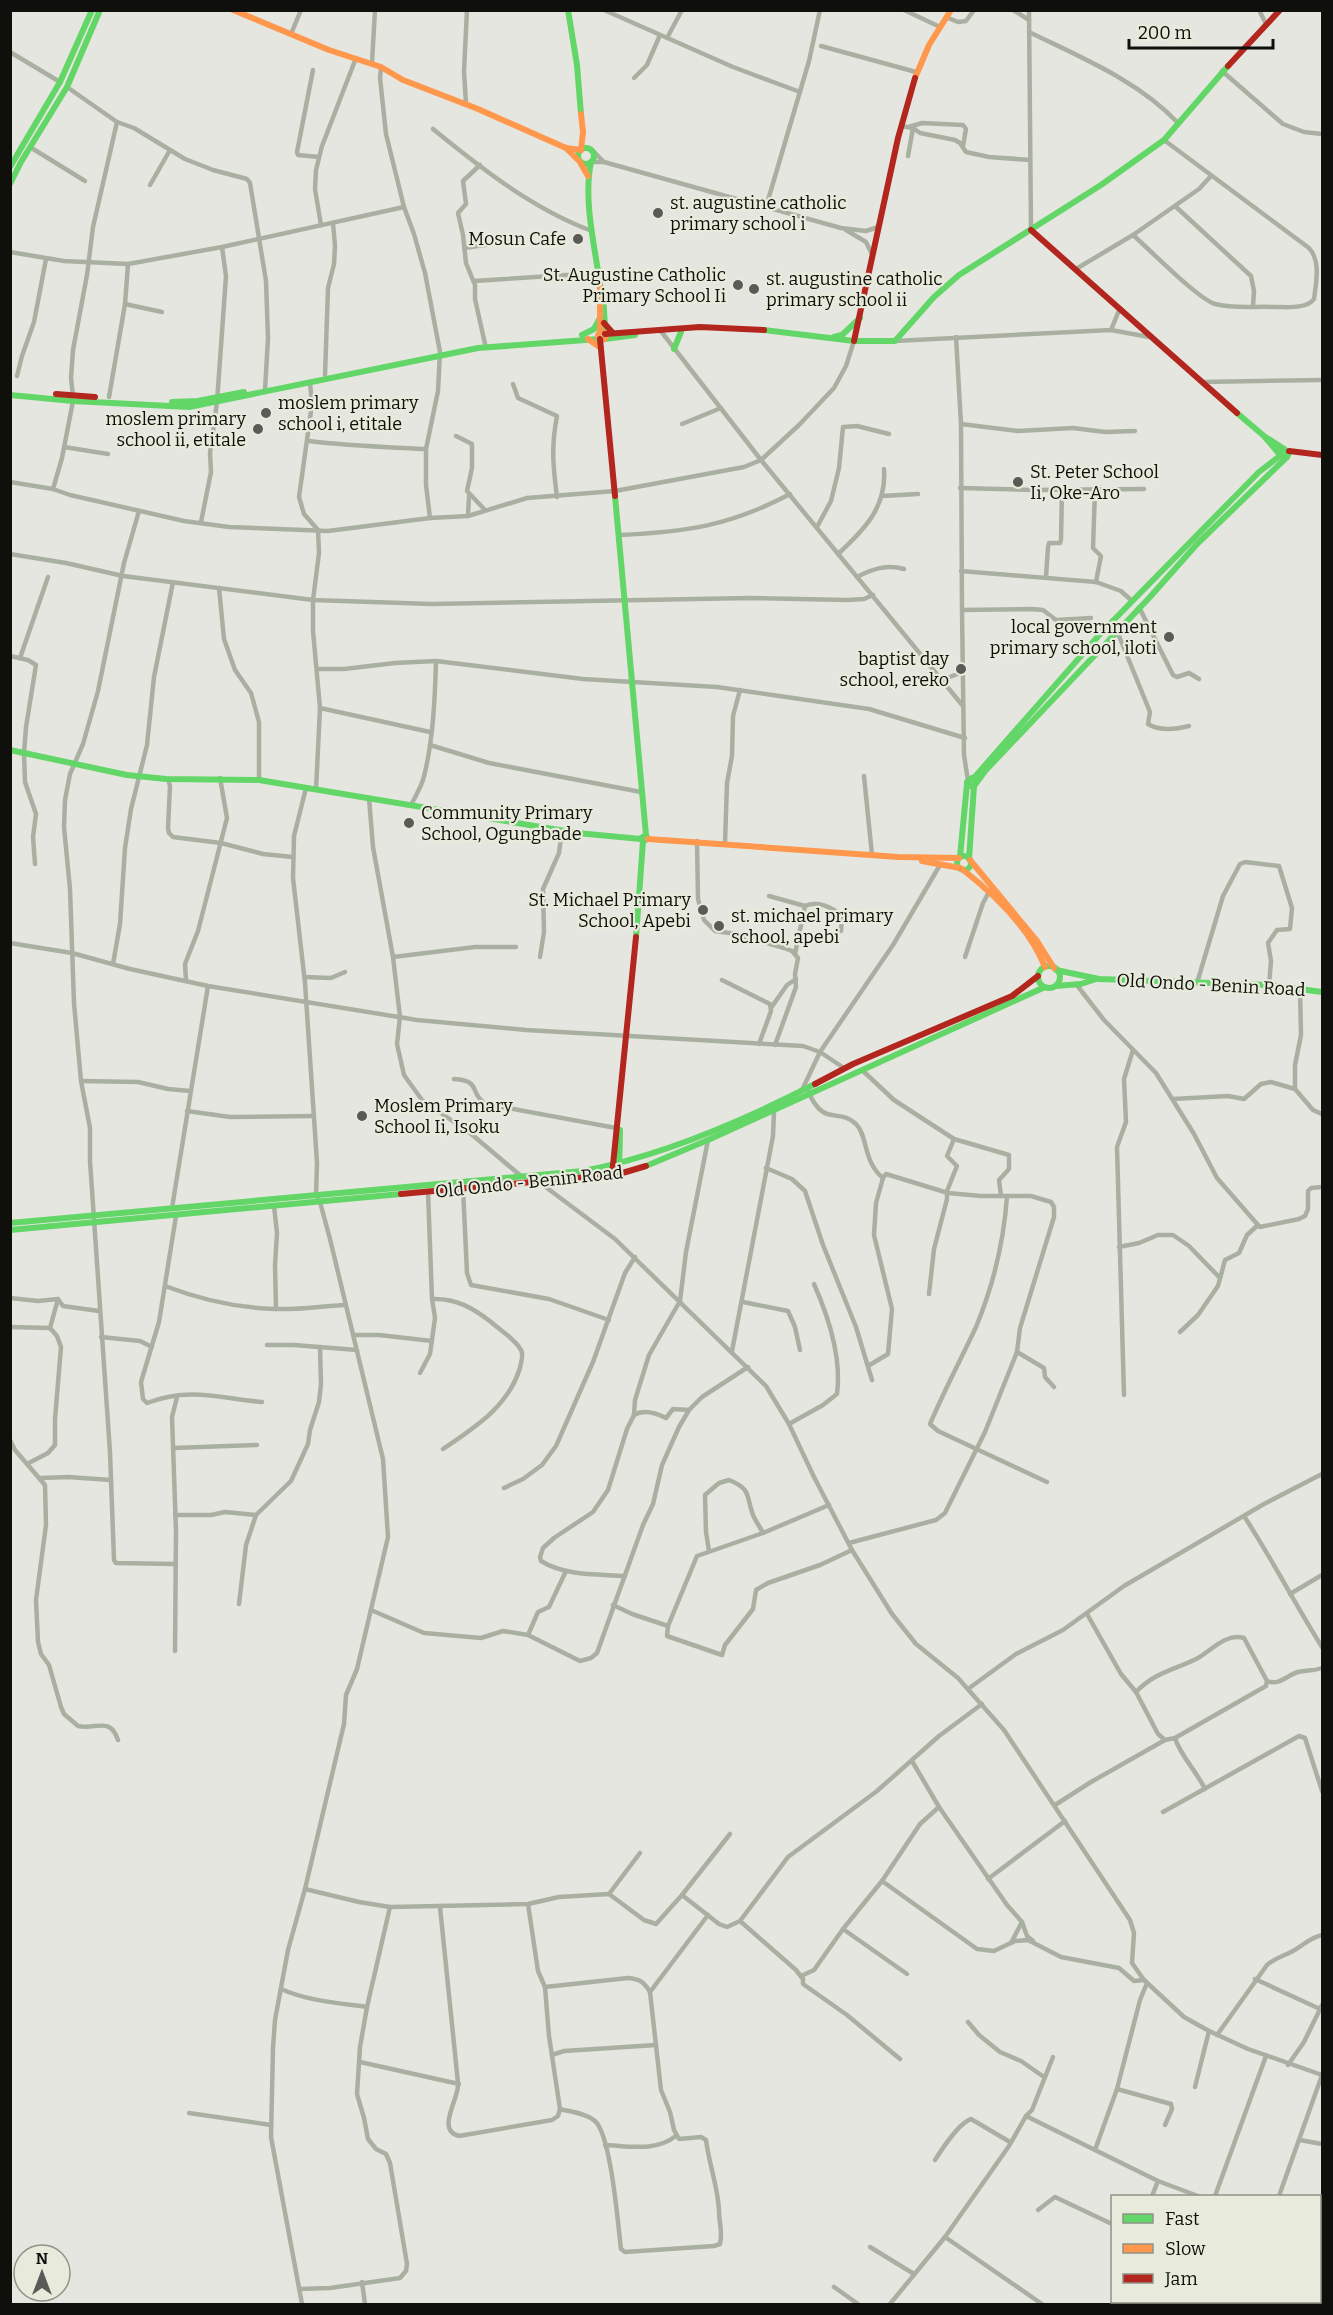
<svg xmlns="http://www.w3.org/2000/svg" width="1333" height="2315" viewBox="0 0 1333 2315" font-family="Bitter,serif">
<rect width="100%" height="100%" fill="#e6e6e0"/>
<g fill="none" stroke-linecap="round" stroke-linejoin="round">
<g stroke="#a9b0a2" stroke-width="4.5">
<path d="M604,10l129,57 67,25"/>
<path d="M904,10l34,16"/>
<path d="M1013,10l16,10"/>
<path d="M1029,10l2,220"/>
<path d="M1259,10l7,14"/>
<path d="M946,17l12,5 8,-1 8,-11"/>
<path d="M1029,32c51,25 110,49 149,91"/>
<path d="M291,34l10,-24"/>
<path d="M667,38l15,-28"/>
<path d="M821,46l95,26"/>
<path d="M10,52l50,30"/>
<path d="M372,63l3,-53"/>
<path d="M381,67l-1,11 6,56 18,73 10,27 11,39 15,79 -2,39 -12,58v36l4,33"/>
<path d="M313,70l-16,82 1,3 21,2"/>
<path d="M1222,71l61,53 21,8 18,2"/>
<path d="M634,78l13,-13 13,-30"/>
<path d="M67,87l50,35 17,6 51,31 28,11 34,9 3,4 16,98 2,57 -3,52"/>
<path d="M466,104l-2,-33 3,-61"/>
<path d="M901,126l12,2 7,5 35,7 5,3 6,9 23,5 41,3"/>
<path d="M909,127l13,-4 41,2 3,4 -3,17"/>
<path d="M433,129c49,40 100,80 159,102"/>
<path d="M30,147l55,34"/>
<path d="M592,150l12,12"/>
<path d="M908,156l5,-28"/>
<path d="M591,162h13l237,66 25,3 12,-4"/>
<path d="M480,165l-17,16 3,23 -8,9 5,22 3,28 9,22v14l10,45"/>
<path d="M150,185l20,-35"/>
<path d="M1175,206l76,70 3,15 -1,15"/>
<path d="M766,207l43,-146 11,-51"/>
<path d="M321,225l-6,-36 1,-19 6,-24 34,-88"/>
<path d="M846,230l20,12 6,12"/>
<path d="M1133,235c16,14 65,64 82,69 19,5 40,2 60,3 12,0 32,2 39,-8 2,-16 7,-38 -5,-51l-145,-108"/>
<path d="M464,248l56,-8"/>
<path d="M10,252l54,9 64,3 94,-17 182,-40"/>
<path d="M1076,269l57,-34 66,-46 12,-13"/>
<path d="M474,281l124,-8"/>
<path d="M125,304l37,8"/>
<path d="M660,330l101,130 202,246"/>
<path d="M1111,330l9,-22"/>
<path d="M956,337l5,87 1,186 2,145 4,26"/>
<path d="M895,341l216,-11 38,7"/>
<path d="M325,375l3,-87 6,-24 1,-18 -2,-23"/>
<path d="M17,376l5,-20 12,-34 12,-63"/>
<path d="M1202,382l120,-2"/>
<path d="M310,383l2,21 -13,93 5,17 14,16 1,23 -6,47v31l7,77 -4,82"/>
<path d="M513,384l5,14 39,18c-6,31 -4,50 0,81"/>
<path d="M73,396l-2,-18 2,-28 14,-75 6,-48 24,-105"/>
<path d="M109,397l16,-93 3,-40"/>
<path d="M682,424l39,-16"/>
<path d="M961,424l57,7 55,-3 32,4 30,-1"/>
<path d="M456,436l16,8v24l-5,23 18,19"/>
<path d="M309,441c39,5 78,6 117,8"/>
<path d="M64,447l44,7"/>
<path d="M10,482l43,7 17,6 114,26 45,6 99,4 102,-13 38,-2 59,-18 88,-7 129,-24 17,-7 38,-35 35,-37 12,-22 8,-25"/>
<path d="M960,488l74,2 110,-1"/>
<path d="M53,489l9,-31 11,-57"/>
<path d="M1095,490l-2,58 8,8 -5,26"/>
<path d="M882,496l36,-2"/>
<path d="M139,511l-15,52 -26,128 -15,53 -13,30 -5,26 -1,27 6,62 4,114 7,78 9,47v33l20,291 4,108 2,3 59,1"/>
<path d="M468,516l1,-20"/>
<path d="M201,522l10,-50 -1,-19 7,-51 9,-126 -4,-29"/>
<path d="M817,527l14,-26 8,-33 4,-41 14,-1 32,8"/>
<path d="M619,535c67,-3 111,-9 171,-41"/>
<path d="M10,554l56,9 57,13 190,24 119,4 318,-6 97,2 17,-1 9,-4"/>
<path d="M838,554c26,-24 49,-47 46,-85"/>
<path d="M961,571l135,11 25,9 11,10"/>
<path d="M857,577c15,-8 30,-13 47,-8"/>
<path d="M1046,577l2,-30 1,-4h11l1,-3 1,-50"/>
<path d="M219,588l5,51 11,31 16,23 8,29v58"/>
<path d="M1139,607l34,68 4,2 12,-4 10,6"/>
<path d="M962,610l70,-1 11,1 13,10 35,-2"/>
<path d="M1117,631l33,81 -2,12c11,7 29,5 41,2"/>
<path d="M10,656l18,4 8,5 -10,62 -2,26 1,29 11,32 -3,23 2,27"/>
<path d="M20,658l28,-81"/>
<path d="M318,669h26l51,-6 41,-2 147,18 134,8 152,22 96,29"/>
<path d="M942,680l21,-8"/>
<path d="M320,708l110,24"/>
<path d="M430,745l59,18 152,29"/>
<path d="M864,776l8,79"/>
<path d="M168,779l2,7 -2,42 1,5 4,4 48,6 42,11 30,3"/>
<path d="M369,798l4,49 20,110 7,60 -3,27 7,31 18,25 48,33 51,43"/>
<path d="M411,805c4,-8 9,-16 12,-25 10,-36 12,-82 13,-119"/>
<path d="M697,841l1,58 6,21 11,11 21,3 48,14 8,3 6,7 -3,16 1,13 -21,58"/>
<path d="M725,843l2,-60 5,-27 1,-40 7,-26"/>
<path d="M769,896l36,10"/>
<path d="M10,943l62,10 58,16 78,17 209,34 109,10 277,16 17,6 24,16"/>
<path d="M795,954l10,-48c12,-6 27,1 37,10l-1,15"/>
<path d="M393,957l82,-10h41"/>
<path d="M540,957l4,-25 -1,-43 16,-36 3,-23"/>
<path d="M965,957l18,-54 6,-11"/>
<path d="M113,964l7,-40 5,-76 6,-39 16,-64 7,-68 19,-95"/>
<path d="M305,977l26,1 14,-6"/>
<path d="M186,980l-1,-16 13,-33 29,-113 -7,-40"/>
<path d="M722,980l48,24 1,7 -12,33"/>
<path d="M1197,983l26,-87 17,-32 5,-2 34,4 13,42 -2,21 -13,1 -9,13 3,18 -2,24"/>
<path d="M1076,984l28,36 52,53 38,61 23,44 41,47"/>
<path d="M771,1008l16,-23 9,-6"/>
<path d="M862,1070l32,30 60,39 55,16v14l-10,11 2,16"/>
<path d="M454,1079c29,2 14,14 32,25l130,24"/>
<path d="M81,1081l57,1 30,7 22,2"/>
<path d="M803,1088l17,-36 73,-107 47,-80"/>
<path d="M1295,1089v-24l6,-30 -1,-46"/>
<path d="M808,1091c16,37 30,16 48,33 12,12 7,38 27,54"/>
<path d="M1173,1099l55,-3 16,3 17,-15 10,-2 24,7 18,21 9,4"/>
<path d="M187,1111l43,6 84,-1"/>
<path d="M766,1168l26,11 13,12 18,54 33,82 16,53"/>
<path d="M539,1182l76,57 151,147 23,38 25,53 38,73 40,64 24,30 42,34 46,52 126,190 4,13 -2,30 12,17 40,37 25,14 39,18 74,26"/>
<path d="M463,1188l4,85 4,12 78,14 60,21"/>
<path d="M1007,1196c-3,44 -14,90 -31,131 -15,32 -32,64 -46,97l8,7 109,51"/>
<path d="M274,1206l3,27 -2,32 1,44"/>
<path d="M172,1208l36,-222"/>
<path d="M176,1216l-17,106 -18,60 2,17 4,4c43,-16 72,-5 115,-1"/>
<path d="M1119,1247l20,-4 19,-8h15l16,11 30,31"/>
<path d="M165,1286c34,13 73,22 110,23 23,1 47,-3 70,-4"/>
<path d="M929,1294l5,-45 13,-50v-8l10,-25 -10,-10 7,-17"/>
<path d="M10,1298l28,3 20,-2 5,7 36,5"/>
<path d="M432,1299c24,-1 41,9 59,23 9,8 24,17 30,28 3,5 0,12 -1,18 -12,39 -45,59 -77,81"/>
<path d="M743,1302l45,9 7,16 5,23"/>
<path d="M10,1327l40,1"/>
<path d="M1180,1332l18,-17 20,-29 7,-26 14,-7 8,-18 11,-10 2,2 39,-8 6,-3 3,-7v-18l3,-3 11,-1"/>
<path d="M353,1335h26l53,6"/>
<path d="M101,1337l39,4 12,6"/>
<path d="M267,1345h27l63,5"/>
<path d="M732,1351l41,-215 1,-25"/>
<path d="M1017,1352l27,16 1,9 9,10"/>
<path d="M868,1366l20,-12 4,-45 -18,-74 2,-32 7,-25"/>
<path d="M420,1373l10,-19 5,-36 -3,-19 -4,-107"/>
<path d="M1124,1395l-7,-248 9,-25 -2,-43 9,-29"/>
<path d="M634,1415c10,-6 22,-2 32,3l7,-9 16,1"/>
<path d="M789,1424l34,-19 14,-11c5,-37 -8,-76 -23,-110"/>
<path d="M10,1440l5,10 30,35 1,40 -10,75 2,42 3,12 8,11 12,42 3,7 14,12c18,4 32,-10 40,14"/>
<path d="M173,1448l84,-3"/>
<path d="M27,1464l21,-11 7,-8v-26l6,-72 -4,-11 -7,-8 8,-29"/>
<path d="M41,1478l27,-1 43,3"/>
<path d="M504,1488l19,-9 19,-14 14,-19 37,-84 32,-89 10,-16"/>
<path d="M175,1515h36l14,-3 31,3"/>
<path d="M1244,1516c28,43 51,88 78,131"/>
<path d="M849,1543l87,-23 9,-7 40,-81 32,-80 3,-24 34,-111v-10l-3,-5 -20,-6h-50l-33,-3 -62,-19 -3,4"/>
<path d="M709,1551l-3,-19 -1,-37 14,-12 10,-3c23,9 17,17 24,35 3,7 7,12 10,18"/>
<path d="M625,1576c-28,-2 -60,0 -84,-15l-1,-4 3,-9 11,-10 39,-26 15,-22 19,-61 7,-14 1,-15 14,-45 31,-54 6,-49 22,-112"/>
<path d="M1290,1594l32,-19"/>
<path d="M239,1604l7,-59 10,-30 35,-34 17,-37 2,-14 9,-28 2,-18 -1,-37"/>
<path d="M613,1605l19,9 36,12 -1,10 55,19 3,-10 28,-36 3,-19 12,-7 52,-18 32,-15"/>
<path d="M371,1610l53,23 57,5 22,-7 25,4 52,26 11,-3 6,-5 46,-128 10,-21 9,-39 17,-38 10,-17 13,-13 46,-30"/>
<path d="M1087,1614l34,60 15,18 22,42 7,6 10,-2c5,17 22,34 30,51"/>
<path d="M668,1626l29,-70 66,-23 66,-28"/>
<path d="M528,1635l10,-23 11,-5 17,-36"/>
<path d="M175,1651l1,-120 -4,-114 5,-20"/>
<path d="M1267,1681c13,5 20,-6 31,-9 9,-2 16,-1 24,-4"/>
<path d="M968,1689l48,-35 47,-24 61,-44 140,-82 58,-30"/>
<path d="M1136,1692c19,-20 39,-22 62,-34 15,-9 28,-25 46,-20l23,43 -1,5 -91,52"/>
<path d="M912,1761l27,46 68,98 15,17 5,14 6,5"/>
<path d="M1055,1805l36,-23 74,-42"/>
<path d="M1163,1812l136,-76 6,2 17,53"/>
<path d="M988,1879l77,-58"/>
<path d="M882,1881l95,68 17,2 21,-10 13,-1 33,17 58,11 15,13 10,-1"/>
<path d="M305,1889l54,13 31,5 138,-3 31,-7 50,-3 35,26 12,4 26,-29 37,29 8,3 13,-6 48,-64 89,-66 62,-55 43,-32"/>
<path d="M609,1894l31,-41"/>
<path d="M682,1895l48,-61"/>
<path d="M440,1907c6,59 12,117 18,176 2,15 -23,47 1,53l93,-16 6,-4 2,-7 -11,-73 -4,-49 -7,-16 -10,-67"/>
<path d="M740,1921l56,49 7,9v5l44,31 53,44"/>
<path d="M843,1929l64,45"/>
<path d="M1011,1943l11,-21"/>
<path d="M801,1976l13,-6 29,-41 39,-48 38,-57 19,-17"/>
<path d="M1255,1979l65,30"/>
<path d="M545,1987l83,-9c12,1 16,4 22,14l11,98 9,22 4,18 5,9 22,-2 5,3c3,24 12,47 13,71 0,12 4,21 1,33l-6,2 -89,6 -4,-3c-3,-24 -10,-114 -26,-128 -9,-8 -24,-9 -35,-12"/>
<path d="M281,1989c27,12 57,14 86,18"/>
<path d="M650,1992l58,-77"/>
<path d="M968,2022l11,13 21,17 21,9 23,16"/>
<path d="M1217,2035l50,-70c8,-7 17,-9 26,-14 11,-6 16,-13 29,-16"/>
<path d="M552,2055l12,-4 92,-6"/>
<path d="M360,2062l99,22"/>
<path d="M1288,2065l16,-23 18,-37"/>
<path d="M1195,2087l14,-56"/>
<path d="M1117,2089l54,15 1,5 -7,16"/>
<path d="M189,2113l82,12"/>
<path d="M1026,2116l6,-6 21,-53"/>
<path d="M1300,2140l22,4"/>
<path d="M605,2145c25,1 50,7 71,-9"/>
<path d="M1095,2150l63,31 40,15"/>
<path d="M935,2160c7,-11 24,-37 36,-41l39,23"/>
<path d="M1152,2196l6,-15"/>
<path d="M1215,2196l51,-140"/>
<path d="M1279,2196l43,-121"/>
<path d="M1038,2210l17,-13 57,27"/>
<path d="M945,2237l97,67"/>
<path d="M870,2247l44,27"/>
<path d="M362,2282l3,22"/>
<path d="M834,2287l24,17"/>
<path d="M299,2289l31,-1 70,-10 6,-7 1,-7 -17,-101 -4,-9 -10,-5 -8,-10 -4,-21 -7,-24 3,-47 7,-40 23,-100"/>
<path d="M1307,2302l8,2"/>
<path d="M302,2304l-31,-167 2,-89 2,-28 13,-70 17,-61 39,-165 2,-29 11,-26 31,-132 -5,-78 -53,-220 -10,-37 -4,-7 1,-32 -12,-180 -12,-105 1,-42 12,-48"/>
<path d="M890,2304l55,-67 64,-91 17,-30 69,34 22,-61 23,-89 7,-17"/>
<path d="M1112,2304l1,-2"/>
<path d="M1175,2304l1,-2"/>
</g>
<g stroke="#63d668" stroke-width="6">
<path d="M568,10l9,55 4,49"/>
<circle cx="586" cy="156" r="8"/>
<path d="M591,162c-8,39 4,84 9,123l3,8 2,34"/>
<path d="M10,167l50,-85 32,-72"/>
<path d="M10,184l11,-22 46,-75 33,-77"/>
<path d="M764,330l90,11h41l39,-44 25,-22 142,-90 63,-45 64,-74"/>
<path d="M582,335l12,-6 6,-11"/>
<path d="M834,337l8,-2 18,-17"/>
<path d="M605,339l30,-4"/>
<path d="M674,349l7,-17"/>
<path d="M10,395l63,6 116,6 289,-59 121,-9"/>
<path d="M172,402l26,-1 46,-9"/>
<path d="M1237,413l27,23 17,20 6,1 2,-4 -5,-4 -4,5"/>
<path d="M1267,438l17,11"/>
<path d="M615,496l31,339"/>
<path d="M10,750l117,25 39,4 93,1 318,53 64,6"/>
<path d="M973,779l128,-146 158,-161 22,-17"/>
<path d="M976,783l-4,-5 -5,4 3,4h4l12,-16 164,-173 47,-53 90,-87"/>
<circle cx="964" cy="863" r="7"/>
<path d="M960,857l7,-73"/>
<path d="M969,859l5,-73"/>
<path d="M636,937l7,-96 -2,-3 5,-3 2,4 -5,2"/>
<circle cx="1049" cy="977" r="11"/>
<path d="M1056,970l43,9 170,6 53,7"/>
<path d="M1056,986l25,-2 15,-5"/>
<path d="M646,1166l62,-26 337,-153"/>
<path d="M619,1174l1,-44"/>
<path d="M10,1223l573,-52c79,-15 160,-50 232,-87"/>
<path d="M10,1230l391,-36"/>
</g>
<g stroke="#ff974d" stroke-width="6">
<path d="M233,10l96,40 52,17 22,13 75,29 88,39 15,2 2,-18 -2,-18"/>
<path d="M915,78l14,-33 22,-35"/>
<path d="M566,148l14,14 8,14"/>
<path d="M600,285v47"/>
<circle cx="602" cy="336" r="4"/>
<path d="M588,339l13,9"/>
<path d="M648,839l250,18 61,1"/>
<path d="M970,860l67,81 17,27"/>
<path d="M922,861l38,7"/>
<path d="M962,869c32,25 68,60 83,98"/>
</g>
<g stroke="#b3261e" stroke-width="6">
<path d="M1228,66l52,-56"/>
<path d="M1031,230l206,183"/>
<path d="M604,323l8,9"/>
<path d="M605,334l95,-7 64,3"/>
<path d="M600,339l15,157"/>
<path d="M854,341l44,-203 17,-60"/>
<path d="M56,394l39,3"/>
<path d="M1289,451l33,4"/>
<path d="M815,1084l38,-20 159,-68 26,-20"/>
<path d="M612,1175l24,-238"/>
<path d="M401,1194l218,-20 27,-8"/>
</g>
</g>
<g fill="#5a5b56" stroke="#e8eadc" stroke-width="2">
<circle cx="658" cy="213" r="6"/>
<circle cx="578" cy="239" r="6"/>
<circle cx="738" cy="285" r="6"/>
<circle cx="754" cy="289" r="6"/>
<circle cx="266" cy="413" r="6"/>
<circle cx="258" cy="429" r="6"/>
<circle cx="1018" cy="482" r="6"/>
<circle cx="1169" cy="637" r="6"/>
<circle cx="961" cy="669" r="6"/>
<circle cx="409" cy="823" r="6"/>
<circle cx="703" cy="910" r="6"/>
<circle cx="719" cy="926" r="6"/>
<circle cx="362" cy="1116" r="6"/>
</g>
<g text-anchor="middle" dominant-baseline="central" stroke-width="4.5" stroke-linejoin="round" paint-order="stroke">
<g font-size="18" fill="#0f100b" stroke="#e8eadc" text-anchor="start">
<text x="670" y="203">st. augustine catholic<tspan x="670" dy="21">primary school i</tspan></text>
<text x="566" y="239" text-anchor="end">Mosun Cafe</text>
<text x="726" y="275" text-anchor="end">St. Augustine Catholic<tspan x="726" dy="21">Primary School Ii</tspan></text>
<text x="766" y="279">st. augustine catholic<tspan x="766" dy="21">primary school ii</tspan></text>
<text x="278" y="403">moslem primary<tspan x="278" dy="21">school i, etitale</tspan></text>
<text x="246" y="419" text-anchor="end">moslem primary<tspan x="246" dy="21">school ii, etitale</tspan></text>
<text x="1030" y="472">St. Peter School<tspan x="1030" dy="21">Ii, Oke-Aro</tspan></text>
<text x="1157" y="627" text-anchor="end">local government<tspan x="1157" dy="21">primary school, iloti</tspan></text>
<text x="949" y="659" text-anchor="end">baptist day<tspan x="949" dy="21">school, ereko</tspan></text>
<text x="421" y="813">Community Primary<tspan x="421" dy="21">School, Ogungbade</tspan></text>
<text x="691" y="900" text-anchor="end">St. Michael Primary<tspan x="691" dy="21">School, Apebi</tspan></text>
<text x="731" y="916">st. michael primary<tspan x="731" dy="21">school, apebi</tspan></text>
<text x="374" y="1106">Moslem Primary<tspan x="374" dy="21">School Ii, Isoku</tspan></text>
</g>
<g font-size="18" fill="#0f100b" stroke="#e8eadc">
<text transform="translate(1211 985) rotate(3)">Old Ondo - Benin Road</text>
<text transform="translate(529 1182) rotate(-6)">Old Ondo - Benin Road</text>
</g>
</g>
<rect width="1333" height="2315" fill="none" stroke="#0f100b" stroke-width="24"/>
<rect x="1111" y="2195" width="210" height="108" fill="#e8eadc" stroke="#919388" stroke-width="1.5"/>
<rect x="1123" y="2214" width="30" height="9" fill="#63d668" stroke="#919388" stroke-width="1.5"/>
<text x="1165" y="2225" font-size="18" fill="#0f100b">Fast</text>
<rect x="1123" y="2244" width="30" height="9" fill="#ff974d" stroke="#919388" stroke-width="1.5"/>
<text x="1165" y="2255" font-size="18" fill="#0f100b">Slow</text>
<rect x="1123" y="2274" width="30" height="9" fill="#b3261e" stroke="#919388" stroke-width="1.5"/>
<text x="1165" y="2285" font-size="18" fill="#0f100b">Jam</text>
<g transform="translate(42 2273)"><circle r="28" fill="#e8eadc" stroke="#919388" stroke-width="1.5"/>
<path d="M0-4.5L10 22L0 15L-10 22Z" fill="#5a5b56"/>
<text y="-9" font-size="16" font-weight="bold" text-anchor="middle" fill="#0f100b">N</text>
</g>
<path d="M1129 39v9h144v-9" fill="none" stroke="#0f100b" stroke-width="3"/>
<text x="1138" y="39" font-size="18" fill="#0f100b" stroke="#e8eadc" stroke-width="4.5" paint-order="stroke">200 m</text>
</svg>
